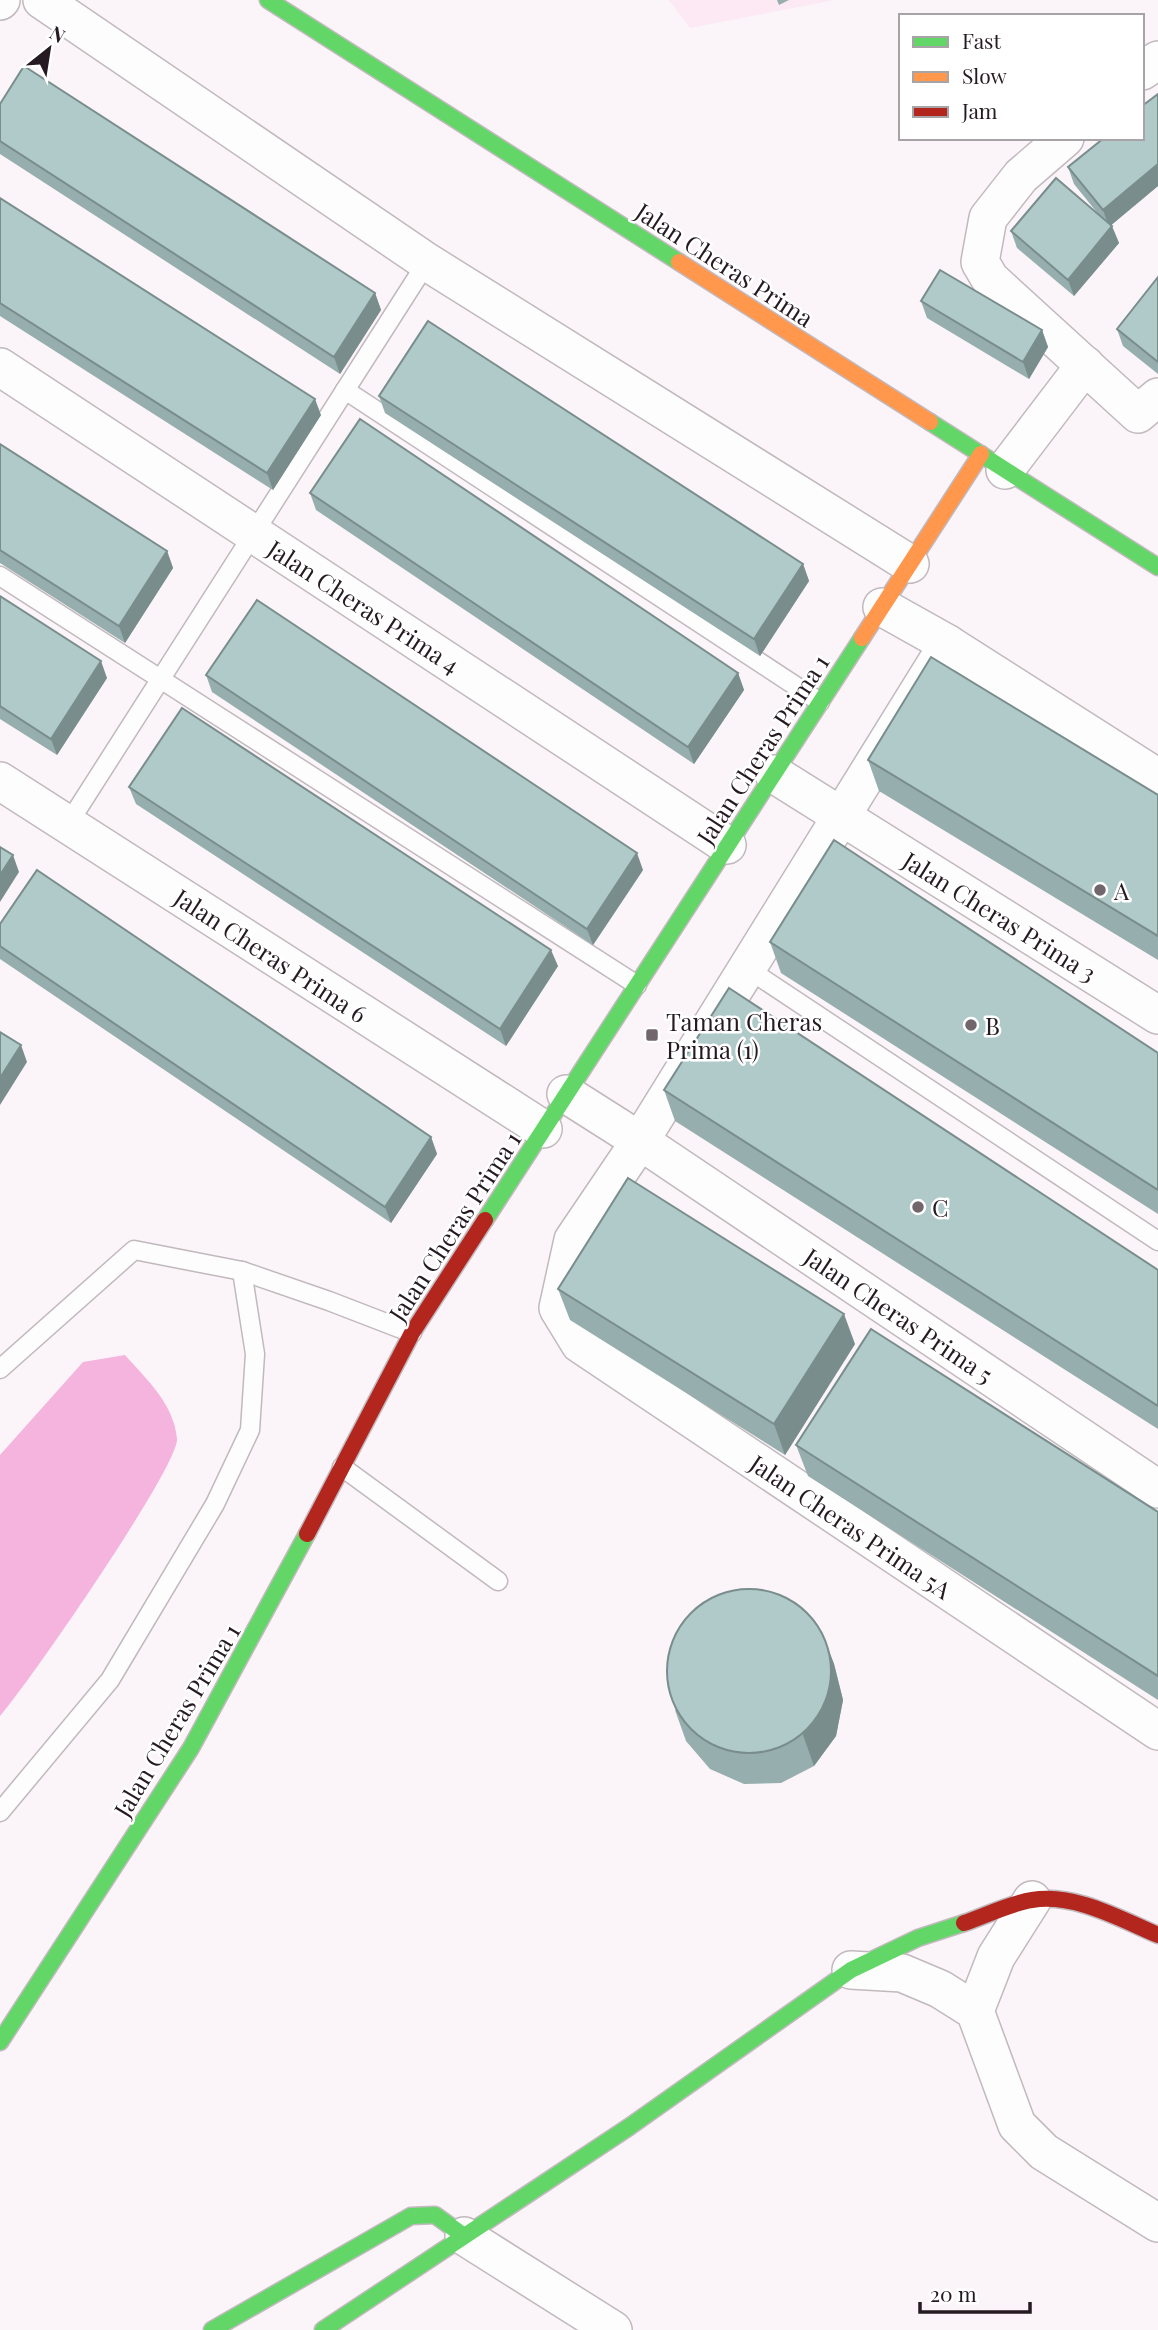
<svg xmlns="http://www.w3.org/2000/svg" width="1158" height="2330" viewBox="0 0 1158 2330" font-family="'Playfair Display',serif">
<rect width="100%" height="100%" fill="#fbf4f8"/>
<path fill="#fce9f4" d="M669,0h166l-145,28z"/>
<path fill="#f5b4dd" d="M125,1355c22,25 49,49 52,84 2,27 -150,247 -177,277v-261l83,-93z"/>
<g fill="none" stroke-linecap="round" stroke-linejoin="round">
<defs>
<g id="lane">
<path d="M345,390l475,312"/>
<path d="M0,576l637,409"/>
<path d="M68,824l359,-562"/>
<path d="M748,969l410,272"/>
<path d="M0,1369l134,-119 108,21 87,30 83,32"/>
<path d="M342,1467l156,114"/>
<path d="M0,1812l110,-132 105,-176 35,-74 5,-76 -13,-83"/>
</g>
<g id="street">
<path d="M42,0l385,262 483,302"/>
<path d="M0,1l1,-1"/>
<path d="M1142,71l16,-11"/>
<path d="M1065,138l-44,38 -33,42 -8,44 10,17 148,135 20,-17"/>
<path d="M0,367l727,478"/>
<path d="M1005,470l80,-105"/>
<path d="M882,607l66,37 210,134"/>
<path d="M948,644l-308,497 -67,99 -15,68 22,36 578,387"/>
<path d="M774,774l384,241"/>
<path d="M0,781l543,348"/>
<path d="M566,1094l74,47 518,348"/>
<path d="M851,1970l51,3 38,16 35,22 42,114 27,27 114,71"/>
<path d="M975,2011l21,-54 36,-57"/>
<path d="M464,2236l149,94"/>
</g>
<g id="fast">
<path d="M268,0l411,262"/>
<path d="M930,422l228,145"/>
<path d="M485,1220l377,-582"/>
<path d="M0,2042l191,-294 116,-214"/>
<path d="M212,2330l199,-114 24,-1 29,21"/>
<path d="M323,2330l306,-203 222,-157 67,-32 46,-15"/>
</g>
<g id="slow">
<path d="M679,262l251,160"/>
<path d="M862,638l119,-184"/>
</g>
<g id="jam">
<path d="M307,1534l105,-201 73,-113"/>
<path d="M964,1923c21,-7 47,-20 68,-23 43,-7 88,19 126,35"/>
</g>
</defs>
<use href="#lane" stroke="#c1b9bd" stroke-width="21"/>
<use href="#street" stroke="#c1b9bd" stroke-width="40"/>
<use href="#fast" stroke="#c1b9bd" stroke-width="19"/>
<use href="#slow" stroke="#c1b9bd" stroke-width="19"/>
<use href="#jam" stroke="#c1b9bd" stroke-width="19"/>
<use href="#lane" stroke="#fefdfe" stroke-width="18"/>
<use href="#street" stroke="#fefdfe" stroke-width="37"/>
<use href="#fast" stroke="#63d668" stroke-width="16"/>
<use href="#slow" stroke="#ff974d" stroke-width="16"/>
<use href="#jam" stroke="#b3261e" stroke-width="16"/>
</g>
<g fill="#96aead">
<path d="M777,0h12l-10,5z"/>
<path d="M0,104l375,189 6,17 -41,64 -340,-220z"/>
<path d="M1068,167l90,19 -47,39 8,18 -45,53 -57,-48 -6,-17 88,-16 -25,-31z"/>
<path d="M0,198l321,217 -48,75 -273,-174z"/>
<path d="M1158,277v97l-35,-28 -6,-17z"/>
<path d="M921,301l121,29 6,17 -19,32 -102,-61z"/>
<path d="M379,396l424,168 6,17 -49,75 -375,-243z"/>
<path d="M0,444l167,107 6,17 -48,75 -125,-80z"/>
<path d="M310,493l428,180 6,17 -50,74 -378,-254z"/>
<path d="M0,596l107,82 -50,77 -57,-36z"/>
<path d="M206,675l437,195 -50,75 -381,-253z"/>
<path d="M868,760l290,35v165l-279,-169z"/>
<path d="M129,787l429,179 -52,80 -370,-242z"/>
<path d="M0,924l431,213 6,17 -46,69 -391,-264z"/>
<path d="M770,942l388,111v161l-377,-241z"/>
<path d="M664,1090l494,180v159l-483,-308z"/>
<path d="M558,1289l297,55 -70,111 -215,-135z"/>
<path d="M796,1445l362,67v188l-350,-224z"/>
<path d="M822,1633l12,31 9,36 -7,36 -22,30 -33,17 -37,1 -34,-15 -24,-28 -11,-31z"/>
</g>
<g fill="#7a8d8d">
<path d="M1158,164v22l-49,41 -6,-17z"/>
<path d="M1112,226l7,17 -45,53 -6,-16z"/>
<path d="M375,293l6,17 -41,64 -6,-17z"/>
<path d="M1042,330l6,17 -19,32 -6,-17z"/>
<path d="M315,399l6,16 -48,75 -6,-17z"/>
<path d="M167,551l6,17 -48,75 -6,-17z"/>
<path d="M803,564l6,17 -49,75 -6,-17z"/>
<path d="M101,661l6,17 -50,77 -6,-16z"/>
<path d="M738,673l6,17 -50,74 -6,-17z"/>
<path d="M637,853l6,17 -50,75 -6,-16z"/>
<path d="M13,855l6,17 -19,30v-27z"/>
<path d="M551,950l7,16 -52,80 -6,-17z"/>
<path d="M21,1045l6,17 -27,43v-27z"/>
<path d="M431,1137l6,17 -46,69 -6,-16z"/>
<path d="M844,1314l11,30 -70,111 -11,-31z"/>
<path d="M822,1633l12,31 9,36 -7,36 -22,30 -11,-31z"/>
</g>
<g fill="#afcac9" stroke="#7a8d8d" stroke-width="2">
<path d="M24,66l351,227 -41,64 -334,-216v-37z"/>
<path d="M1158,94v70l-55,46 -35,-43 36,-29h38v-32z"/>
<path d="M1056,178l56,48 -44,54 -57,-49z"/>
<path d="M0,198l315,201 -48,74 -267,-170z"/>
<path d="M940,270l102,60 -19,32 -102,-61z"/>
<path d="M1158,277v85l-41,-33z"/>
<path d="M428,321l375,243 -49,75 -375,-243z"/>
<path d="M360,419l378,254 -50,74 -378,-254z"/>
<path d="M0,444l167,107 -48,75 -119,-76z"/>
<path d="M0,596l101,65 -50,78 -51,-33z"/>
<path d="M257,600l380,253 -50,76 -381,-254z"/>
<path d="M931,657l227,138v141l-290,-176z"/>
<path d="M182,708l369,242 -51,79 -371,-242z"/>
<path d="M834,840l324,213v137l-388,-248z"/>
<path d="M0,847l13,8 -13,20z"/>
<path d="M37,870l394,267 -46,70 -385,-261v-22z"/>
<path d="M729,988l429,282v136l-494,-316z"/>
<path d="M0,1032l21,13 -21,33z"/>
<path d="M628,1178l216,136 -70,110 -216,-135z"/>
<path d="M871,1329l287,183v164l-362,-231z"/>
<circle cx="749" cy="1671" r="82"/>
</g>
<g fill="#70666c" stroke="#fff" stroke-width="2.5">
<circle cx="1100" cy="890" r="7"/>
<circle cx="971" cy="1025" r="7"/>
<rect x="645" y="1028" width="14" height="14" rx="3.5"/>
<circle cx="918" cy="1207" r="7"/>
</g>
<g text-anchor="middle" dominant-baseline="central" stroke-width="5" stroke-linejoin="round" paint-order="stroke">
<g font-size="24" fill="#251a21" stroke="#fff">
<text transform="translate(725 264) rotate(33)">Jalan Cheras Prima</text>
<text transform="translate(364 606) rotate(33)">Jalan Cheras Prima 4</text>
<text transform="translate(762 749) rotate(-57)">Jalan Cheras Prima 1</text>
<text transform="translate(1000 916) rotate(32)">Jalan Cheras Prima 3</text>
<text transform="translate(271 955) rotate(33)">Jalan Cheras Prima 6</text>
<text transform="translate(454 1226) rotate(-57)">Jalan Cheras Prima 1</text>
<text transform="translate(899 1315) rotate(34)">Jalan Cheras Prima 5</text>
<text transform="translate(851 1526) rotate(34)">Jalan Cheras Prima 5A</text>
<text transform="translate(176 1720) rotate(-59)">Jalan Cheras Prima 1</text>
</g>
<g font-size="24" fill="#251a21" stroke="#fff" text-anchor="start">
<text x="1114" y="890">A</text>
<text x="666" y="1021">Taman Cheras<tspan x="666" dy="28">Prima (1)</tspan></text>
<text x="985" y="1025">B</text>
<text x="932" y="1207">C</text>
</g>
</g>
<rect x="899" y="14" width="245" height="126" fill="#ffffff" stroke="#a8a3a6" stroke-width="2"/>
<rect x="913" y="37" width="35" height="10" fill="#63d668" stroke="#a8a3a6" stroke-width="2"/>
<text x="962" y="49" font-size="21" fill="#251a21">Fast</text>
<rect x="913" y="72" width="35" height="10" fill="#ff974d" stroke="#a8a3a6" stroke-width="2"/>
<text x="962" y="84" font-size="21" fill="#251a21">Slow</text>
<rect x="913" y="107" width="35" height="10" fill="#b3261e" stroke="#a8a3a6" stroke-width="2"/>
<text x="962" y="119" font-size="21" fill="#251a21">Jam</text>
<g transform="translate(49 49) rotate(30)" stroke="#ffffff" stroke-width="5" paint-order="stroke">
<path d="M0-5L12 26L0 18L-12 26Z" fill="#251a21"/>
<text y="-10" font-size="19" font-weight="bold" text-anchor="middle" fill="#251a21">N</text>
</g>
<path d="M920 2302v10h110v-10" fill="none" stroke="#251a21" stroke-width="3.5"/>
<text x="930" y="2302" font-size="21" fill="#251a21" stroke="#ffffff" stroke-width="5" paint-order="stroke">20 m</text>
</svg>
